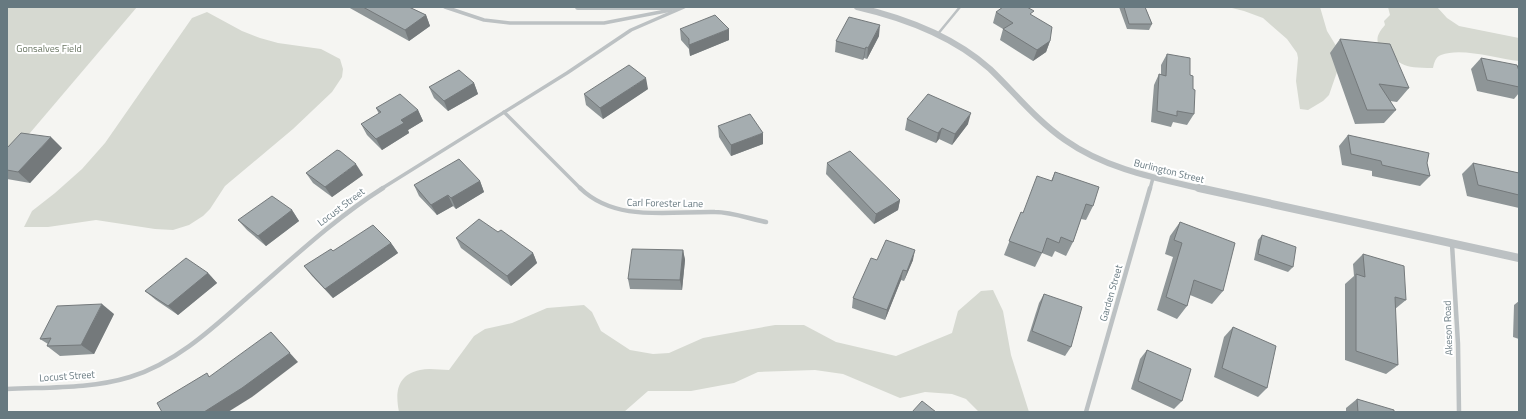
<svg xmlns="http://www.w3.org/2000/svg" width="1526" height="419" viewBox="0 0 1526 419" font-family="'Titillium Web',sans-serif">
<rect width="100%" height="100%" fill="#f5f5f2"/>
<g fill="#d6d9d1">
<path d="M7,7h130l-130,153z"/>
<path d="M1228,7h92l7,24 11,18 -1,23 -8,23 -6,6 -15,9 -8,-1 -4,-28 2,-23 -1,-5 -10,-14 -24,-21 -19,-7z"/>
<path d="M1388,7h49l10,11 12,8 60,12v23c-22,-2 -57,-14 -78,-6 -6,2 -7,9 -8,13 -32,0 -33,-3 -55,-25 -2,-7 2,-12 7,-18l-1,-4 6,-6z"/>
<path d="M207,12l35,19 18,7 18,5 43,6 19,10 3,10 -1,8 -10,15 -39,37 -68,57 -15,23 -7,7 -14,9 -16,5 -18,-1 -59,-9 -48,7h-24l8,-16 23,-18 27,-24 23,-26 87,-125z"/>
<path d="M993,290l10,21 8,44 18,57h-50l-13,-13 -14,-5 -27,-2 -25,6 -57,-24 -28,-4 -57,2 -24,11 -43,8h-43l-24,21h-225c-4,-20 -2,-37 21,-42 9,-2 20,0 29,0l25,-34 11,-7 27,-6 35,-15 37,-3 8,7 9,19 29,19 23,4 16,-1 34,-15 72,-13h29l32,17 60,14 56,-23 6,-22 23,-20z"/>
</g>
<g fill="none" stroke-linecap="round" stroke-linejoin="round">
<path stroke="#bcc1c3" stroke-width="2.5" d="M937,35l23,-28"/>
<g stroke="#bcc1c3" stroke-width="3.5">
<path d="M445,7l39,13 26,3h94l67,-13"/>
<path d="M504,112l77,77"/>
<path d="M381,189l186,-116 64,-43 53,-23"/>
<path d="M1150,189l3,-11"/>
</g>
<g stroke="#bcc1c3" stroke-width="4.5">
<path d="M580,188c36,35 90,23 135,24 17,0 35,7 51,10"/>
<path d="M1452,244l6,100 1,68"/>
<path d="M7,389c40,-2 84,0 123,-12 46,-14 84,-50 119,-81 44,-38 85,-77 134,-108"/>
<path d="M1086,412l64,-224"/>
</g>
<g stroke="#bcc1c3" stroke-width="6">
<path d="M578,7h99"/>
<path d="M857,7c48,11 96,29 133,62 25,24 46,51 75,71 41,29 90,38 138,49"/>
</g>
<path stroke="#bcc1c3" stroke-width="8" d="M1199,188l320,70"/>
</g>
<g fill="#8e9597">
<path d="M348,7h61l17,8 4,11 -21,15z"/>
<path d="M1119,7h26l7,17 -3,6 -22,-1z"/>
<path d="M996,12l36,3 18,26 -4,11 -13,9 -33,-21 3,-11 -10,-6z"/>
<path d="M680,29l49,11 -39,16 -1,-7 -8,-9z"/>
<path d="M879,36l-12,23 -3,-1 -1,2 -28,-8 1,-11z"/>
<path d="M1340,39l69,49 -12,14 -7,-1 6,9 -12,13 -29,1 -25,-71z"/>
<path d="M1167,54l23,21 3,14 1,25 -7,11 -14,-3 -2,5 -20,-5 3,-37 5,-11 2,1v-10z"/>
<path d="M1481,58l38,13v22l-5,6 -37,-8 -6,-22z"/>
<path d="M474,83l4,11 -30,17 -14,-13 -5,-11z"/>
<path d="M648,89l-45,30 -17,-14 -2,-11z"/>
<path d="M376,108l42,2 5,11 -15,9 1,3 -27,17 -15,-15 -6,-11 18,-10z"/>
<path d="M907,119l61,5 -16,21 -13,-6 -3,4 -31,-13z"/>
<path d="M718,126l45,18 -32,12 -12,-19z"/>
<path d="M1348,135l79,28 3,13 -10,10 -48,-10v-5l-30,-6 -3,-19z"/>
<path d="M7,148h55l-32,35 -23,-4z"/>
<path d="M827,163l73,37 -2,10 -24,14 -48,-50z"/>
<path d="M1473,163l46,10v35l-52,-12 -5,-22z"/>
<path d="M1055,172l38,34 -7,14 -5,-1 -8,23 -7,14 -11,-5 -3,6 -10,-4 -7,14 -31,-12 17,-43 2,1 28,-32z"/>
<path d="M306,173l57,2 -31,22 -19,-14z"/>
<path d="M480,181l4,11 -28,17 -3,-3 -16,9 -18,-19 -5,-11z"/>
<path d="M292,210l7,11 -33,25 -19,-16 -9,-10z"/>
<path d="M1180,222l43,69 -11,13 -22,-9 -3,11 -10,13 -20,-9 16,-53 -8,-3 5,-18z"/>
<path d="M498,232l35,21 4,10 -26,23 -50,-38 -5,-10z"/>
<path d="M1262,235l31,32 -5,5 -34,-12 4,-20z"/>
<path d="M391,243l7,10 -65,45 -21,-22 -8,-10 29,-15z"/>
<path d="M683,250l2,10 -3,30 -52,-1 -2,-10z"/>
<path d="M1363,254l43,46 -11,9 3,56 -12,9 -41,-14v-76l9,-8 -1,-12z"/>
<path d="M877,260h36l-9,21 -3,-1 -16,40 -33,-12 1,-10z"/>
<path d="M208,273l9,10 -39,32 -22,-15 -11,-9z"/>
<path d="M1044,294l27,53 -6,9 -38,-15 12,-38z"/>
<path d="M1519,301v38l-6,-2 1,-32z"/>
<path d="M114,314l-20,40 -34,2 -13,-10 1,-2 -8,-5z"/>
<path d="M1233,327l34,61 -9,9 -44,-20 10,-40z"/>
<path d="M1147,350l35,51 -8,8 -43,-20 9,-30z"/>
<path d="M1357,399l37,13h-48v-4z"/>
</g>
<g fill="#74797b">
<path d="M426,15l4,11 -21,15 -4,-11z"/>
<path d="M880,25l-1,11 -12,23 1,-11z"/>
<path d="M729,29v11l-39,16 -1,-11z"/>
<path d="M1050,41l-4,11 -13,9 4,-11z"/>
<path d="M866,47l-2,11 -1,2 2,-11z"/>
<path d="M646,78l2,11 -45,30 -3,-11z"/>
<path d="M474,83l4,11 -30,17 -4,-10z"/>
<path d="M418,110l5,11 -15,9 1,3 -27,17 -6,-11 25,-19z"/>
<path d="M971,113l-3,11 -16,21 3,-11z"/>
<path d="M942,128l-3,11 -3,4 2,-10z"/>
<path d="M763,133v11l-32,12v-11z"/>
<path d="M51,137l11,11 -32,35 -12,-11z"/>
<path d="M356,164l7,11 -31,22 -7,-10z"/>
<path d="M480,181l4,11 -28,17 -5,-11z"/>
<path d="M448,195l5,11 -16,9 -6,-10z"/>
<path d="M900,200l-2,10 -24,14 2,-10z"/>
<path d="M292,210l7,11 -33,25 -8,-10z"/>
<path d="M391,243l7,10 -65,45 -8,-9z"/>
<path d="M683,250l2,10 -3,30 -2,-10z"/>
<path d="M915,250l-2,10 -9,21 3,-10z"/>
<path d="M533,253l4,10 -26,23 -4,-10z"/>
<path d="M903,270l-2,10 -16,40 2,-10z"/>
<path d="M208,273l9,10 -39,32 -10,-9z"/>
<path d="M102,304l12,10 -20,40 -13,-9z"/>
<path d="M271,332l27,30 -46,35 -24,15h-24z"/>
</g>
<g fill="#a5adb0" stroke="#74797b">
<path d="M363,7h46l17,8 -21,15z"/>
<path d="M1003,7h24l7,4 -4,3 22,13 -2,14 -13,9 -34,-21 10,-6 -17,-11z"/>
<path d="M1124,7h21l7,17h-23z"/>
<path d="M715,15l14,14 -40,16v-6l-9,-10z"/>
<path d="M849,17l31,8 -12,23 -2,-1 -1,2 -29,-8z"/>
<path d="M1340,39l50,5 19,44 -30,-4 17,26h-29z"/>
<path d="M1167,54l23,4v17l3,1v13l2,1 -1,24 -17,-3v5l-20,-5 2,-37 7,2z"/>
<path d="M1481,58l36,7 2,6v16l-32,-7z"/>
<path d="M629,65l17,13 -46,30 -16,-14z"/>
<path d="M459,70l15,13 -30,18 -15,-14z"/>
<path d="M400,94l18,16 -17,10 3,3 -28,16 -15,-15 20,-12 -5,-4z"/>
<path d="M928,94l43,19 -16,21 -13,-6 -4,5 -31,-14z"/>
<path d="M750,114l13,19 -32,12 -13,-19z"/>
<path d="M21,133l30,4 -33,35 -11,-2v-22z"/>
<path d="M1348,135l81,18 -2,10 3,13 -48,-11 -1,-4 -30,-7z"/>
<path d="M337,150l3,1 16,13 -31,23 -19,-14z"/>
<path d="M850,151l50,49 -24,14 -49,-51z"/>
<path d="M459,159l21,22 -29,17 -3,-3 -17,10 -17,-20z"/>
<path d="M1473,163l46,10v22l-41,-10z"/>
<path d="M1055,172l44,15 -6,19 -7,-2 -13,38 -12,-5 -2,6 -12,-5 -5,15 -33,-12 12,-29 2,1 14,-37 15,5z"/>
<path d="M272,196l20,14 -34,26 -20,-16z"/>
<path d="M479,219l19,13 3,-2 32,23 -26,23 -51,-38z"/>
<path d="M1180,222l55,21 -12,48 -29,-11 -7,26 -21,-9 16,-54 -8,-3z"/>
<path d="M373,225l18,18 -66,46 -21,-23 27,-17 2,2z"/>
<path d="M1262,235l34,12 -3,20 -35,-13z"/>
<path d="M886,240l29,10 -8,21 -4,-1 -16,40 -34,-12 18,-40 6,2z"/>
<path d="M632,249l51,1 -3,30 -52,-1z"/>
<path d="M1363,254l41,12 2,34 -11,-3 3,68 -42,-14v-77l9,3z"/>
<path d="M186,258l22,15 -40,33 -23,-15z"/>
<path d="M1044,294l38,13 -11,40 -39,-16z"/>
<path d="M102,304l-21,41 -34,1 4,-8 -11,1 17,-33z"/>
<path d="M1233,327l43,19 -9,42 -45,-20z"/>
<path d="M271,332l19,21 -48,35 -38,24h-42l-5,-9 50,-30 2,4z"/>
<path d="M1147,350l44,19 -9,32 -44,-20z"/>
<path d="M1357,399l37,11v2h-36z"/>
<path d="M922,401l14,11h-24z"/>
</g>
<g text-anchor="middle" dominant-baseline="central" stroke-width="4" stroke-linejoin="round" paint-order="stroke">
<g font-size="10" fill="#6c7865" stroke="#fff">
<text x="49" y="48">Gonsalves Field</text>
</g>
<g font-size="10" fill="#677980" stroke="#fff">
<text transform="translate(1169 171) rotate(14)">Burlington Street</text>
<text transform="translate(665 203) rotate(1)">Carl Forester Lane</text>
<text transform="translate(341 207) rotate(-37)">Locust Street</text>
<text transform="translate(1111 293) rotate(-74)">Garden Street</text>
<text transform="translate(1448 328) rotate(-92)">Akeson Road</text>
<text transform="translate(67 376) rotate(-4)">Locust Street</text>
</g>
</g>
<rect width="1526" height="419" fill="none" stroke="#677980" stroke-width="16"/>
</svg>
